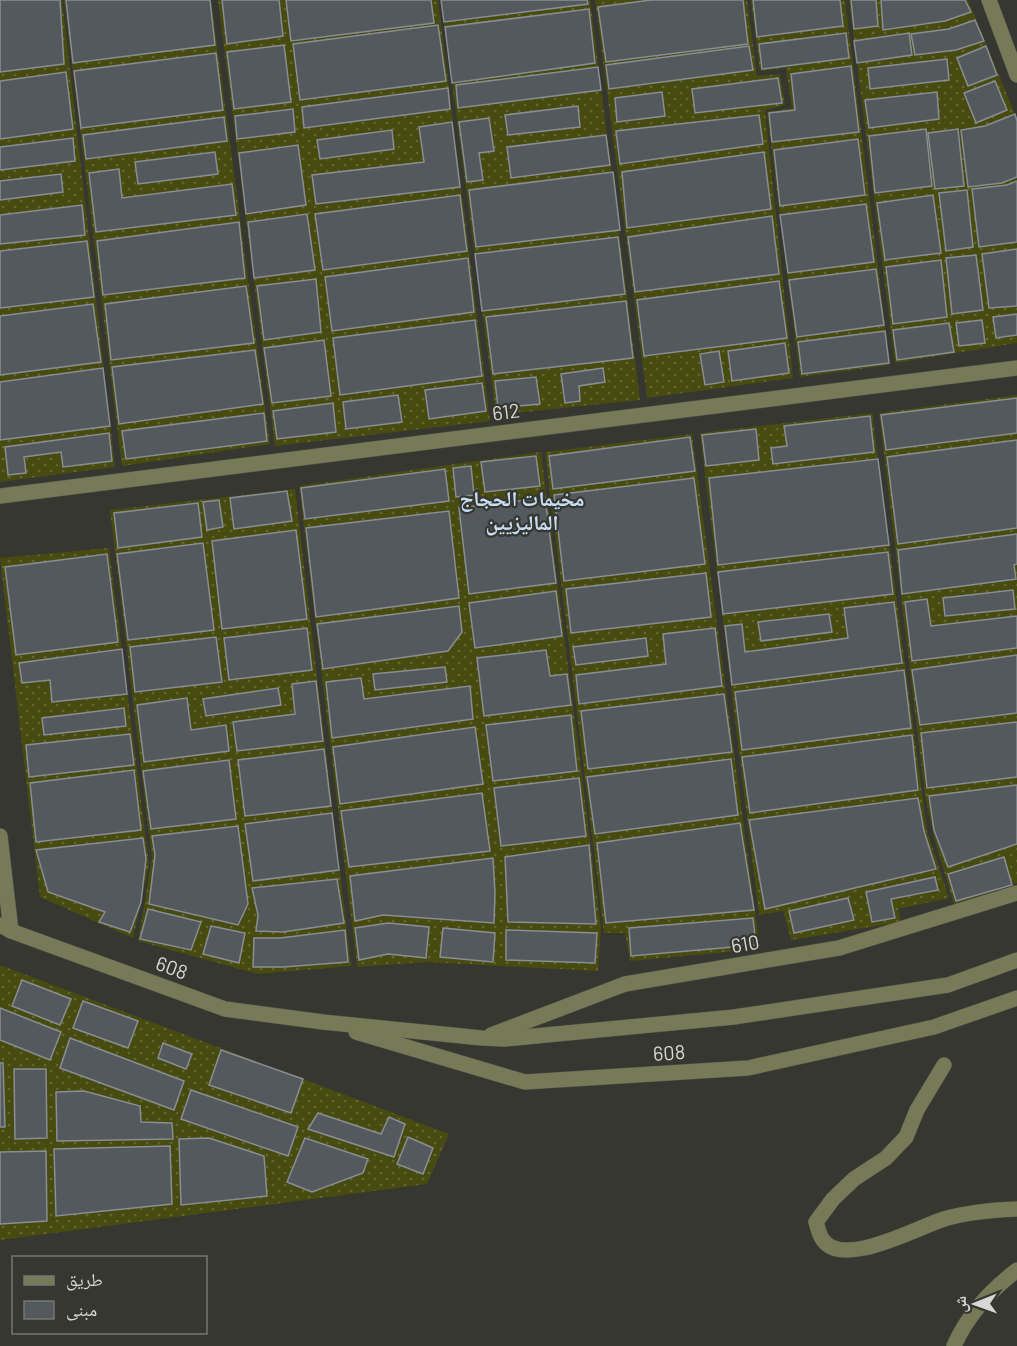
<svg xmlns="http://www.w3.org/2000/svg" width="1017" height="1346" viewBox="0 0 1017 1346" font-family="Barlow,'Noto Naskh Arabic',sans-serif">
<defs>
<pattern id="grass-dots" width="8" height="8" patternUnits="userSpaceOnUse" patternTransform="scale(1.5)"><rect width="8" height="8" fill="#484b0f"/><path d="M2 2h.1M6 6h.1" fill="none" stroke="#626431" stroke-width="1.8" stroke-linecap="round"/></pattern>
</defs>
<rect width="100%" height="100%" fill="#363731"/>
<g fill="url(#grass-dots)">
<path d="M0,0h62l53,467 -115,15z"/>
<path d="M64,0h147l59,444 -148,22z"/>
<path d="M218,0h220l52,421 -215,25z"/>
<path d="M441,0h149l50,400 -144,15z"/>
<path d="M595,0h152l10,76 23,-2 5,31 -20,5 28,268 -146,20z"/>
<path d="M751,0h94l45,365 -90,12 -33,-265 25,-4 -6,-40 -26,3z"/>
<path d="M849,0h119l49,119v224l-122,20z"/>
<path d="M1017,395v488l-63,22 -20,-68 -9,-42 -46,-382z"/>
<path d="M872,413l55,418 22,67 -51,11 3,13 -110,18 -8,-29 -24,4 -59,-482z"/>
<path d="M692,434l68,515 -130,12 -5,-28h-21l-59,-481z"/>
<path d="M541,452l60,476 -3,43 -172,-9 -69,5 -58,-481z"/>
<path d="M295,489l56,477 -93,8 -120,-33 14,-83 -42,-348z"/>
<path d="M109,548l40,316 -16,74 -93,-41 -40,-339z"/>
<path d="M0,965l449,169 -22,50 -427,56z"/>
</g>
<g fill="#54595e" stroke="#888e93" stroke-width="1.5">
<path d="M0,0h60l4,64 -64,8z"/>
<path d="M66,0h144l5,45 -142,18z"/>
<path d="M222,0h57l4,36 -56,8z"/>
<path d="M286,0h145l3,23 -143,18z"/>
<path d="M441,0h146l1,4 -144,18z"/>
<path d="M651,0h92l5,44 -142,18 -8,-55z"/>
<path d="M753,0h87l3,26 -86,11z"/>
<path d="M851,0h25l2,26 -24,3z"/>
<path d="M881,0h84l6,12 -26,9 -62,9z"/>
<path d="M589,9l6,54 -143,20 -7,-56z"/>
<path d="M975,20l9,21 -28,9 -41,5 -4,-21 38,-5z"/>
<path d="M438,25l8,56 -146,19 -7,-56z"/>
<path d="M846,33l3,25 -87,11 -3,-25z"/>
<path d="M909,33l3,22 -55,8 -3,-22z"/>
<path d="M284,45l7,57 -57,7 -7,-57z"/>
<path d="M749,46l4,24 -144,19 -3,-24z"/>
<path d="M986,46l11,29 -29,11 -11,-28z"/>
<path d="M216,53l7,57 -142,18 -7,-57z"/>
<path d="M947,59l2,21 -79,9 -2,-21z"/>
<path d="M851,66l8,66 -87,10 -3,-29 26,-3 -4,-36z"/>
<path d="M598,67l3,23 -143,18 -2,-23z"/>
<path d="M66,72l7,57 -73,10v-58z"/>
<path d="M778,78l4,25 -87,10 -3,-24z"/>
<path d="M995,81l12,29 -31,13 -12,-30z"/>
<path d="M448,88l2,21 -146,19 -2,-21z"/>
<path d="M662,92l3,24 -48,6 -2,-24z"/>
<path d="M937,92l2,27 -70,9 -4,-28z"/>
<path d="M578,106l2,21 -72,8 -3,-20z"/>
<path d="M293,109l2,23 -58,7 -2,-23z"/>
<path d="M1015,114l2,7v56l-15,6 -34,4 -7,-57 24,-4z"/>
<path d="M759,115l4,29 -143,20 -4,-33z"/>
<path d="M224,117l3,24 -141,18 -3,-24z"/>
<path d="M489,118l5,33 -15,2 4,27 -16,2 -8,-60z"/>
<path d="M452,122l8,65 -144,17 -4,-29 112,-13 -5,-35z"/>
<path d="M926,129l6,57 -57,7 -6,-57z"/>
<path d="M958,129l6,57 -29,3 -7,-56z"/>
<path d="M392,130l2,19 -74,10 -3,-19z"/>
<path d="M606,135l4,30 -99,13 -4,-31z"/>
<path d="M73,138l2,23 -75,9v-23z"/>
<path d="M858,139l7,56 -85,11 -6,-56z"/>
<path d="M298,145l8,60 -60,9 -7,-61z"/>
<path d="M215,152l3,22 -80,10 -3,-22z"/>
<path d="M764,152l7,57 -144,19 -5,-56z"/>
<path d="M119,169l3,29 110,-14 4,31 -140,17 -7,-59z"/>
<path d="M613,172l7,58 -144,17 -7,-57z"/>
<path d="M61,174l2,18 -63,8v-19z"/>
<path d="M1017,181v61l-38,5 -7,-58 35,-4z"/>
<path d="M967,190l6,57 -27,4 -7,-58z"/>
<path d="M460,195l7,56 -144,19 -8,-56z"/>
<path d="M933,195l8,58 -56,7 -8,-57z"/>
<path d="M866,204l8,58 -86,11 -8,-58z"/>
<path d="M82,205l3,30 -85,9v-29z"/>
<path d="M307,214l8,56 -61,8 -6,-56z"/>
<path d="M772,216l7,58 -144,18 -7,-55z"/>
<path d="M239,222l6,56 -142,17 -6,-54z"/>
<path d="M618,237l7,57 -143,17 -7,-57z"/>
<path d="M87,241l7,56 -94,11v-57z"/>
<path d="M1017,249v57l-28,2 -7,-54z"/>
<path d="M976,255l7,55 -31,4 -6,-56z"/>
<path d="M468,258l6,54 -142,19 -7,-54z"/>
<path d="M941,260l6,57 -54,7 -7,-57z"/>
<path d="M876,269l8,56 -87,12 -8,-57z"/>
<path d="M316,279l5,53 -57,8 -7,-54z"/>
<path d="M779,281l8,57 -143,18 -7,-56z"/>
<path d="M246,286l8,57 -143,17 -6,-56z"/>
<path d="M626,301l7,57 -140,16 -7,-57z"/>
<path d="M93,304l8,58 -101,13v-59z"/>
<path d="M1017,314v21l-21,3 -3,-21z"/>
<path d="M475,320l7,56 -142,19 -7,-57z"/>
<path d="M982,320l3,23 -26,3 -3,-23z"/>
<path d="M949,323l5,29 -57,8 -4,-30z"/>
<path d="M885,331l4,32 -87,11 -4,-32z"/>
<path d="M324,340l7,56 -59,7 -8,-55z"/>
<path d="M785,343l4,30 -57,8 -4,-30z"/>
<path d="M255,350l8,54 -144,20 -7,-57z"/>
<path d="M719,351l5,31 -19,3 -5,-31z"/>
<path d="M103,368l7,58 -110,14v-58z"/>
<path d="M603,368l2,14 -26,4 1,15 -15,2 -4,-29z"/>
<path d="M536,377l4,27 -42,4 -3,-27z"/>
<path d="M482,383l4,28 -57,8 -4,-29z"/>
<path d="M398,395l4,27 -56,7 -3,-27z"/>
<path d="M1017,398v35l-131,17 -5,-35z"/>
<path d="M333,403l3,29 -59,7 -4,-28z"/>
<path d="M264,413l3,28 -141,18 -4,-28z"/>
<path d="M870,416l4,36 -101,12 -2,-16 16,-2 -3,-20z"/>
<path d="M756,429l3,31 -53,6 -4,-31z"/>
<path d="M109,433l3,28 -49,6 -2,-15 -37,5 2,16 -18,2 -3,-28z"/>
<path d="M690,437l5,34 -142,18 -4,-33z"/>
<path d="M1017,440v88l-119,16 -11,-87z"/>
<path d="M536,456l4,30 -55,6 -4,-30z"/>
<path d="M878,459l11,86 -171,20 -9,-87z"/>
<path d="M471,466l3,29 -18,2 -3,-29z"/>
<path d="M445,469l4,32 -144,18 -4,-31z"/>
<path d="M694,478l11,86 -141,17 -10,-86z"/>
<path d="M287,491l5,30 -58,8 -4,-31z"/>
<path d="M545,498l11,85 -87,11 -10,-86z"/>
<path d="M219,500l4,27 -16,3 -4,-28z"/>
<path d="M198,503l4,34 -84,11 -4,-35z"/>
<path d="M449,511l10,87 -143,19 -10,-89z"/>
<path d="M296,530l11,89 -85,10 -10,-88z"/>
<path d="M1017,534v30l-3,1 2,14 -114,15 -4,-44z"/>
<path d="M203,543l11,87 -86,10 -11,-86z"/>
<path d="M888,552l5,42 -170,20 -5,-42z"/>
<path d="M107,554l11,88 -102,13 -11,-88z"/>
<path d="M706,573l5,44 -140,16 -5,-44z"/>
<path d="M1013,590l2,19 -70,7 -2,-18z"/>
<path d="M556,591l6,45 -87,12 -6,-45z"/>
<path d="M927,599l4,27 86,-10v32l-105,13 -7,-59z"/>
<path d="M894,602l8,61 -170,22 -7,-59 17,-2 3,28 103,-14 -4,-30z"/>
<path d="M459,606l3,26 -14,19 -125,18 -6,-45z"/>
<path d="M829,614l3,18 -71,9 -3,-19z"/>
<path d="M307,628l5,42 -83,10 -5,-42z"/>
<path d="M715,628l7,58 -143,18 -3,-29 90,-11 -3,-30z"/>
<path d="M216,637l6,45 -87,10 -5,-45z"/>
<path d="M646,638l2,18 -72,9 -3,-18z"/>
<path d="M122,649l5,45 -75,8 -2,-22 -28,3 -3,-20z"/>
<path d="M546,650l4,26 17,-2 4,31 -87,11 -7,-58z"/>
<path d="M1017,655v58l-97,12 -8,-55z"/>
<path d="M445,667l2,15 -72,8 -2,-16z"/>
<path d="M904,670l7,58 -169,22 -7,-58z"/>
<path d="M361,678l3,21 106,-13 3,33 -141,19 -6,-56z"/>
<path d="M316,681l7,60 -86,10 -4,-29 62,-8 -3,-30z"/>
<path d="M278,688l3,17 -75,11 -3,-17z"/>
<path d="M724,694l8,58 -144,17 -7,-58z"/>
<path d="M187,698l4,32 35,-5 3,26 -85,11 -7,-57z"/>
<path d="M124,708l2,18 -82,9 -2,-17z"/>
<path d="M571,715l6,56 -84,10 -7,-56z"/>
<path d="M1017,722v55l-90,11 -6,-55z"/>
<path d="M475,727l8,57 -143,20 -7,-57z"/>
<path d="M130,734l4,31 -105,12 -3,-32z"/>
<path d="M912,735l6,55 -168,23 -8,-56z"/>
<path d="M324,749l7,57 -86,10 -7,-56z"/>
<path d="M731,759l7,56 -143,19 -8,-57z"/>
<path d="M229,760l7,59 -85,10 -8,-58z"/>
<path d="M134,770l7,60 -105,12 -6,-59z"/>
<path d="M579,778l7,58 -85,10 -7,-58z"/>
<path d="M1017,785v59l-69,23 -14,-37 -5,-34z"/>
<path d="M482,793l8,58 -141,16 -8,-56z"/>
<path d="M918,798l6,33 12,38 -171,40 -16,-89z"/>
<path d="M332,813l7,57 -86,11 -8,-57z"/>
<path d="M740,823l14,87 -148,13 -9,-80z"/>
<path d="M238,826l10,78 -10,21 -89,-21 6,-49 -3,-19z"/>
<path d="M143,838l3,21 -5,43 -11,30 -31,-10 6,-10 -57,-20 -12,-42z"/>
<path d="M589,845l7,79 -88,-2 -3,-65z"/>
<path d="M1004,857l8,28 -56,16 -8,-27z"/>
<path d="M493,858l2,35 -1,30 -111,-8 -28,6 -5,-45z"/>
<path d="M935,877l3,13 -47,9 4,19 -23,4 -6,-30z"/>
<path d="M337,879l7,44 -61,9 -27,-1 2,-16 -6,-27z"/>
<path d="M848,898l6,22 -60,13 -5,-22z"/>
<path d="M148,909l53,13 -10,28 -51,-11z"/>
<path d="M753,918l3,27 -125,11 -2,-28z"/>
<path d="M388,923l41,4 -3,31 -38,-4 -29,6 -4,-32z"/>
<path d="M211,926l34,7 -6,30 -36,-9z"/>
<path d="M443,928l52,5 -2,29 -53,-5z"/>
<path d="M345,930l3,32 -64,5h-31l1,-29h26z"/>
<path d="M506,930l91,3 -2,30 -89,-3z"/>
<path d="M22,980l49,19 -11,26 -48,-19z"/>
<path d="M83,1001l55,20 -10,27 -55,-20z"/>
<path d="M0,1008l61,24 -11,28 -50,-20z"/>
<path d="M70,1038l114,43 -10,29 -114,-42z"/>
<path d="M163,1043l29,11 -6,15 -28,-11z"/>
<path d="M221,1050l82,29 -12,34 -82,-28z"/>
<path d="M0,1063h3l2,64h-5z"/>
<path d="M14,1069h32l1,69 -32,1z"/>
<path d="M191,1090l107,37 -10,29 -107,-37z"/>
<path d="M84,1091l56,15 1,16 31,1 1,16 -116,2 -1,-49z"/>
<path d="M318,1113l63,21 8,-17 16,7 -11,33 -86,-28z"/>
<path d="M408,1137l25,11 -10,26 -26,-10z"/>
<path d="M209,1138l55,18 3,40 -86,9 -2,-66z"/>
<path d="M305,1138l63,21 -5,14 -51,19 -25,-10z"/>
<path d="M170,1146l2,58 -116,12 -2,-67z"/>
<path d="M46,1151l1,70 -47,3v-72z"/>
</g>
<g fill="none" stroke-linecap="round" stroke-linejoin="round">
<defs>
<g id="minor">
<path d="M989,0l28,75"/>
<path d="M0,496l1017,-128"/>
<path d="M0,836l11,95"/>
<path d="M0,925l11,6 214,78 98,13 159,16 22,1 230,-22 214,-32 69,-25"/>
<path d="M356,1032l169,50 223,-14 186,-41 83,-29"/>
<path d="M491,1035l134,-51 214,-36 178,-55"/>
<path d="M944,1065l-27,45 -11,27 -20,21 -32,21 -21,20 -17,23c2,6 3,13 7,18 20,29 95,-13 121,-21 24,-7 48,-9 73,-10"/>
<path d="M954,1346c13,-30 37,-56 63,-76"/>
</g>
</defs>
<use href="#minor" stroke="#53544e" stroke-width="16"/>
<use href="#minor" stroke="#777a56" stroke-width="15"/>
</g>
<g text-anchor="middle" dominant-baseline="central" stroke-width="4.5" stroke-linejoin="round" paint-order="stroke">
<g font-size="20" fill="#d7d8d4" stroke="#363731">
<text transform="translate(506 411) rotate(-7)">612</text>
<text transform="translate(745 943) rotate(-10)">610</text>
<text transform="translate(172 967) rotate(20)">608</text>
<text transform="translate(669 1052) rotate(-4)">608</text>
</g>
<g font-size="21" font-weight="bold" fill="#c7def5" stroke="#363731">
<text x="522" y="497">مخيمات الحجاج<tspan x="522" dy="24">الماليزيين</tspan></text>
</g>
</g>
<rect x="12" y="1256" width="195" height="78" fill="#363731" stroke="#767772" stroke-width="1.5"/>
<rect x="24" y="1276" width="30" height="9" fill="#777a56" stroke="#767772" stroke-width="1.5"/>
<text x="66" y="1286" font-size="18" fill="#d7d8d4">طريق</text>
<rect x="24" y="1301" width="30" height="18" fill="#54595e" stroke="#767772" stroke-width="1.5"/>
<text x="66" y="1316" font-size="18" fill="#d7d8d4">مبنى</text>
<g transform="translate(975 1304) rotate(269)" stroke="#363731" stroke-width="4.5" paint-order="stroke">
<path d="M0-4.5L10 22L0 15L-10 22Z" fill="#d7d8d4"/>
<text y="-9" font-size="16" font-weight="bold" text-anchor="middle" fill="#d7d8d4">ش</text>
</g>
</svg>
